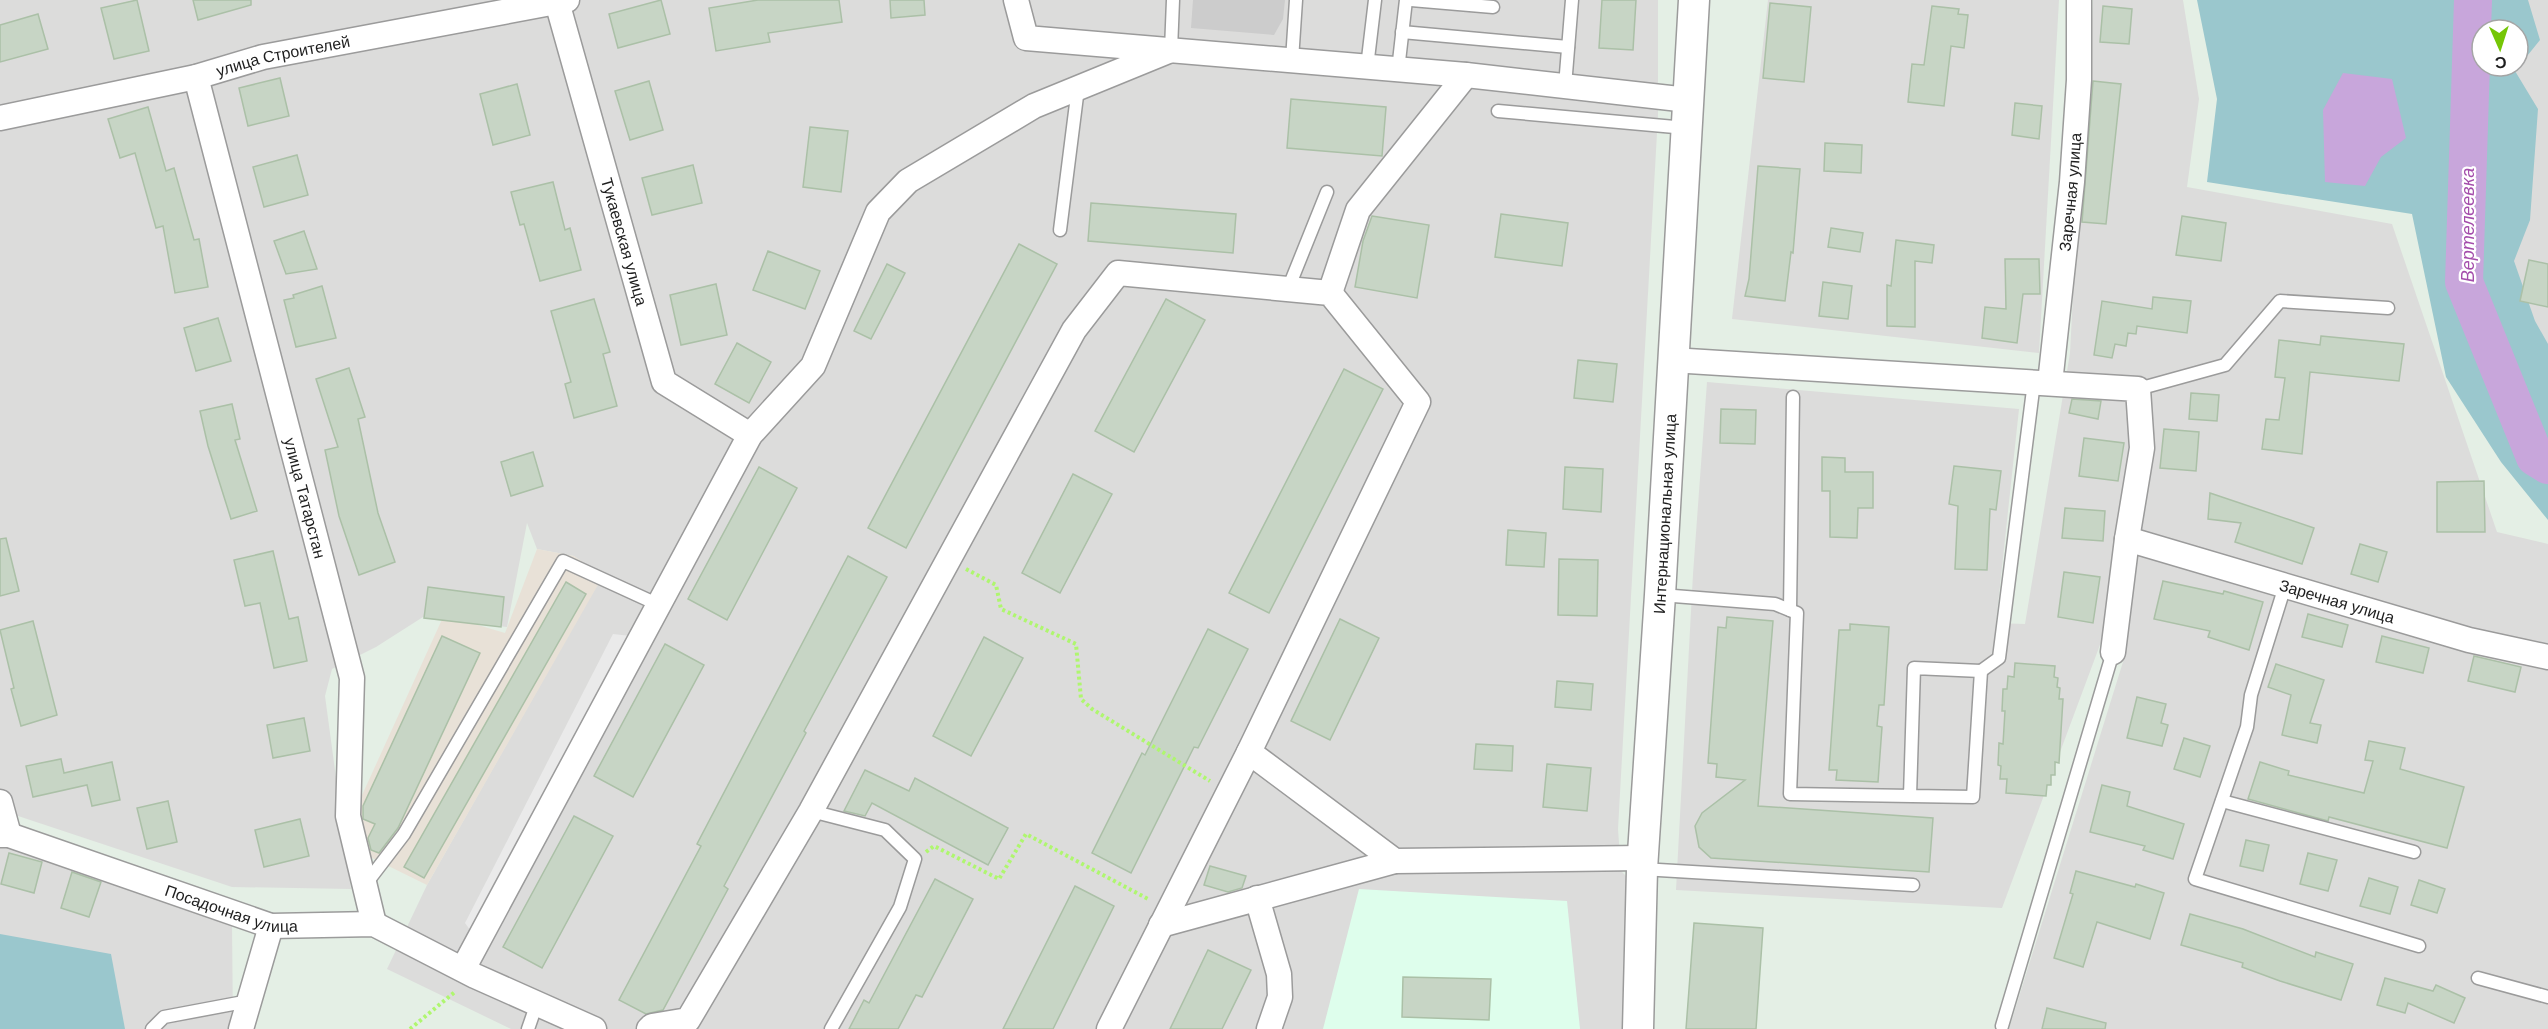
<svg xmlns="http://www.w3.org/2000/svg" width="2548" height="1029" viewBox="0 0 2548 1029" font-family="Helvetica,sans-serif">
<rect width="100%" height="100%" fill="#e4efe5"/>
<g fill="#dcdcdb">
<path d="M0,0h1658v115l-40,714 3,42 8,8 -4,150h-1114l-124,-60 40,-84 175,-309 -28,-20 -37,-7 -10,-26 -20,104 -84,-10 -47,30 -44,22 -7,27 26,193 -119,-2 -232,-77z"/>
<path d="M1768,0h291l-20,353 -307,-34z"/>
<path d="M2093,0h90l16,99 -12,88 205,37 105,308 51,12v485h-539l118,-380 -23,-15 -102,274 -326,-18 17,-316 14,-192 312,27 -23,214 29,1 45,-271 8,-155 9,-80z"/>
<path d="M2512,0h36v381l-43,-141 5,-174h8v-36z"/>
<path d="M0,840l232,83 1,106h-142l-91,-84z"/>
</g>
<path fill="#e8e1d7" d="M537,549l37,7 29,20 -176,309 -61,-30 -13,-40 91,-200 61,18z"/>
<path fill="#defeec" d="M1359,889l208,12 13,128h-257z"/>
<path fill="#ccc" d="M1193,0h92l-2,19 -9,16 -83,-7z"/>
<g fill="#9ac7cd" fill-rule="evenodd">
<path d="M2197,0h331l12,40 -25,31 23,38 -8,111 -16,41 21,60 13,23v176l-47,-58 -55,-85 -34,-163 -205,-32 10,-83zM2482,30h36v36h-36z"/>
<path d="M0,934l111,20 14,75h-125z"/>
</g>
<path fill="#eaeaea" d="M613,634l18,2 -158,298 -8,-11z"/>
<path fill="#c8a6db" d="M2343,73l49,6 14,59 -25,19 -16,29 -40,-4 -2,-72z"/>
<g fill="none" stroke-linecap="round" stroke-linejoin="round">
<path stroke="#c8a6db" stroke-width="38" d="M2473,0l-9,282 71,175 13,8"/>
</g>
<g fill="#c7d5c5" stroke="#abc0a7" stroke-width="1.5">
<path d="M137,0l12,51 -35,8 -13,-51z"/>
<path d="M193,0h58v5l-53,15z"/>
<path d="M661,0l9,34 -52,14 -9,-34z"/>
<path d="M758,0h81l3,22 -74,11 2,9 -54,9 -7,-43z"/>
<path d="M890,0h34l1,15 -34,3z"/>
<path d="M1602,0h34l-3,50 -34,-2z"/>
<path d="M1770,3l41,4 -7,75 -41,-4z"/>
<path d="M1932,6l27,3 -1,5 10,1 -4,33 -13,-2 -7,60 -36,-4 4,-38 12,1z"/>
<path d="M2103,6l29,3 -3,35 -29,-2z"/>
<path d="M38,14l10,35 -48,13v-37z"/>
<path d="M280,78l9,38 -41,10 -9,-38z"/>
<path d="M649,81l14,49 -33,10 -15,-49z"/>
<path d="M2093,81l28,3 -15,140 -24,-2z"/>
<path d="M517,84l13,51 -37,10 -13,-51z"/>
<path d="M1291,99l95,8 -4,49 -95,-8z"/>
<path d="M2015,103l27,3 -3,33 -27,-4z"/>
<path d="M148,107l18,64 8,-3 20,72 5,-1 9,48 -33,6 -12,-67 -7,2 -21,-75 -15,5 -12,-39z"/>
<path d="M810,127l38,4 -7,61 -38,-5z"/>
<path d="M1825,143l37,2 -1,28 -37,-2z"/>
<path d="M297,155l11,40 -44,12 -11,-40z"/>
<path d="M693,165l9,38 -50,12 -10,-37z"/>
<path d="M1758,166l42,3 -7,84 -2,-1 -6,49 -40,-5 4,-17z"/>
<path d="M553,182l12,48 5,-2 11,42 -41,11 -16,-57 -4,1 -9,-33z"/>
<path d="M1091,203l145,11 -3,39 -145,-12z"/>
<path d="M1501,214l67,9 -6,43 -67,-9z"/>
<path d="M1372,216l57,9 -12,73 -62,-11 8,-46z"/>
<path d="M2182,216l44,7 -5,38 -45,-6z"/>
<path d="M1831,228l32,5 -3,19 -32,-5z"/>
<path d="M304,231l13,38 -31,5 -12,-33z"/>
<path d="M1896,240l38,5 -2,18 -17,-2v66l-28,-1v-41l4,1z"/>
<path d="M1019,244l38,20 -151,284 -38,-20z"/>
<path d="M768,251l52,20 -15,38 -52,-19z"/>
<path d="M2005,259h34l1,35h-17l-6,49 -35,-5 3,-31 21,2z"/>
<path d="M2529,260l19,4v43l-28,-6z"/>
<path d="M887,264l18,9 -34,66 -17,-8z"/>
<path d="M1823,282l29,4 -4,33 -29,-3z"/>
<path d="M716,284l11,51 -46,10 -11,-50z"/>
<path d="M322,286l14,52 -40,9 -12,-47 10,-2 -1,-3z"/>
<path d="M2153,297l38,4 -4,32 -50,-7 -1,8 -8,-1 -2,13 -11,-2 -3,14 -18,-3 8,-54 50,8z"/>
<path d="M594,299l16,53 -7,2 14,52 -43,12 -9,-34 6,-2 -20,-71z"/>
<path d="M1166,299l39,21 -71,132 -39,-21z"/>
<path d="M218,318l13,43 -35,10 -12,-43z"/>
<path d="M2321,336l83,8 -5,37 -89,-9 -8,82 -40,-5 4,-30 13,1 6,-42 -10,-1 4,-37 41,5z"/>
<path d="M737,343l34,19 -22,41 -34,-19z"/>
<path d="M1578,360l39,4 -4,38 -39,-4z"/>
<path d="M349,368l16,49 -7,2 20,94 17,49 -36,13 -20,-59 -14,-66 13,-3 -22,-68z"/>
<path d="M1344,369l39,20 -114,224 -40,-20z"/>
<path d="M2191,393l28,2 -2,26 -28,-2z"/>
<path d="M2072,399l29,2 -3,18 -29,-6z"/>
<path d="M232,404l8,35 -5,1 22,71 -26,8 -23,-73 -8,-35z"/>
<path d="M1721,409l35,1 -1,34 -35,-1z"/>
<path d="M2164,429l35,3 -3,39 -36,-3z"/>
<path d="M2084,438l40,5 -6,38 -39,-5z"/>
<path d="M533,452l10,34 -32,10 -10,-34z"/>
<path d="M1822,457l23,1v14h28v36h-15l-1,30 -27,-1v-46h-8z"/>
<path d="M1954,466l47,5 -5,39 -6,-1 -3,61 -32,-1 3,-63 -9,-2z"/>
<path d="M759,467l38,21 -70,132 -39,-21z"/>
<path d="M1565,467l38,2 -2,43 -38,-3z"/>
<path d="M1073,474l39,20 -52,99 -38,-20z"/>
<path d="M2484,481l1,51h-48v-50z"/>
<path d="M2210,493l104,35 -12,36 -67,-22 6,-19 -33,-4z"/>
<path d="M2065,508l40,3 -2,30 -41,-3z"/>
<path d="M1508,530l38,3 -2,34 -38,-2z"/>
<path d="M6,538l13,53 -19,5v-57z"/>
<path d="M2360,544l27,8 -9,30 -27,-8z"/>
<path d="M273,551l16,68 9,-2 9,44 -33,7 -14,-65 -15,3 -11,-46z"/>
<path d="M848,556l39,21 -83,154 2,2 -82,153 4,3 -65,121 -17,4 -27,-14 82,-154 -4,-2z"/>
<path d="M1559,559l39,1 -1,56 -39,-1z"/>
<path d="M2064,572l36,5 -7,46 -35,-6z"/>
<path d="M2163,581l60,13 1,-3 39,11 -14,48 -41,-13 2,-6 -56,-12z"/>
<path d="M566,582l20,12 -162,284 -20,-11z"/>
<path d="M428,587l76,10 -3,30 -77,-9z"/>
<path d="M2308,614l40,11 -6,22 -40,-10z"/>
<path d="M1727,617l46,4 -15,185 175,12 -4,54 -218,-14 -12,-11 -4,-21 7,-13 43,-33 -29,-3 1,-13 -9,-1 10,-136 8,1z"/>
<path d="M1340,619l39,19 -49,102 -39,-19z"/>
<path d="M33,621l24,94 -36,11 -10,-37 3,-1 -14,-58z"/>
<path d="M1850,624l39,3 -5,78h-5l-2,21 5,1 -4,55 -42,-2 1,-10h-8l10,-140h11z"/>
<path d="M1208,629l40,20 -50,99 -4,-1 -63,126 -39,-20 50,-100 3,2z"/>
<path d="M442,636l38,17 -82,175 -19,25 -8,-3 -3,-12 7,-14 -12,-5v-13z"/>
<path d="M2382,636l47,12 -6,25 -47,-11z"/>
<path d="M984,637l39,21 -52,98 -38,-20z"/>
<path d="M665,644l39,21 -71,132 -39,-21z"/>
<path d="M2474,656l47,11 -6,25 -47,-11z"/>
<path d="M2015,663l40,3 -1,11 4,1 -1,9 3,1 -1,11h4l-4,64 -4,-1v13h-4v10h-4l-1,11 -40,-3 1,-14h-7l1,-13 -3,-1 1,-22 4,1 2,-33h-3l1,-22h4l1,-13 6,1z"/>
<path d="M2276,664l48,16 -14,43 11,2 -4,18 -35,-8 9,-40 -23,-8z"/>
<path d="M1557,681l36,3 -2,26 -36,-3z"/>
<path d="M2137,697l29,7 -5,19 7,2 -6,21 -35,-8z"/>
<path d="M304,718l6,33 -37,7 -6,-33z"/>
<path d="M2184,738l26,8 -10,31 -26,-8z"/>
<path d="M2369,741l36,7 -5,21 64,18 -17,61 -118,-31 -1,4 -80,-22 12,-37 29,9 -1,4 76,18 9,-32 -8,-1z"/>
<path d="M1476,744l37,2 -1,25 -38,-2z"/>
<path d="M61,759l3,14 48,-11 8,38 -28,6 -5,-21 -54,12 -7,-31z"/>
<path d="M1547,764l44,4 -4,43 -44,-4z"/>
<path d="M865,770l44,21 6,-13 93,50 -20,37 -116,-62 -7,13 -21,-5z"/>
<path d="M2102,785l28,7 -3,14 57,18 -11,35 -30,-9 2,-4 -55,-14z"/>
<path d="M168,801l9,41 -30,7 -10,-41z"/>
<path d="M574,816l39,20 -71,132 -39,-21z"/>
<path d="M300,819l9,37 -45,11 -9,-37z"/>
<path d="M2246,840l23,5 -6,26 -23,-5z"/>
<path d="M9,853l33,9 -8,31 -33,-9z"/>
<path d="M2308,853l29,7 -9,31 -28,-7z"/>
<path d="M1210,866l36,10 -4,12 -14,4 -24,-7z"/>
<path d="M2076,871l59,16 1,-3 28,9 -14,46 -53,-17 -14,45 -29,-9 19,-64 -3,-1z"/>
<path d="M72,872l29,10 -12,35 -28,-9z"/>
<path d="M2369,878l29,9 -8,27 -30,-8z"/>
<path d="M935,879l38,20 -51,98 -6,-2 -18,34h-49l15,-29 5,3z"/>
<path d="M2419,880l26,9 -8,24 -26,-8z"/>
<path d="M1075,886l39,20 -61,123h-50z"/>
<path d="M2190,914l53,15 72,28 1,-5 37,12 -12,36 -61,-19 -38,-14 1,-4 -62,-18z"/>
<path d="M1694,923l69,5 -7,101h-70z"/>
<path d="M1208,950l43,20 -29,59h-52z"/>
<path d="M1403,977l88,2 -2,41 -87,-3z"/>
<path d="M2385,978l48,13 3,-6 29,13 -11,25 -46,-20 -3,10 -28,-8z"/>
<path d="M2047,1008l59,15 -1,6h-63z"/>
</g>
<g fill="none" stroke-linecap="round" stroke-linejoin="round">
<defs>
<g id="service">
<path d="M1411,0l82,7"/>
<path d="M1402,32l166,15"/>
<path d="M1171,50l2,-50"/>
<path d="M1292,60l4,-60"/>
<path d="M1367,67l8,-67"/>
<path d="M1398,70l8,-70"/>
<path d="M1565,86l7,-86"/>
<path d="M1498,111l188,17"/>
<path d="M1060,230l18,-142"/>
<path d="M1288,289l39,-97"/>
<path d="M2138,389l87,-24 55,-64 108,7"/>
<path d="M2285,586l-34,109 -4,32 -52,152 224,67"/>
<path d="M1661,595l114,9 22,9 -7,181 183,3 8,-126 -67,-3 -4,128"/>
<path d="M1790,610l3,-213"/>
<path d="M1981,671l18,-13 35,-276"/>
<path d="M2222,801l192,51"/>
<path d="M811,811l74,19 30,29 -15,48 -69,122"/>
<path d="M1642,869l271,16"/>
<path d="M365,885l39,-51 159,-273 96,44"/>
<path d="M2478,978l70,19"/>
<path d="M2002,1026l111,-374"/>
<path d="M152,1029l12,-12 85,-16"/>
<path d="M528,1029l9,-26"/>
</g>
<g id="minor">
<path d="M1016,0l10,38 440,37 222,25"/>
<path id="s1" d="M557,2l107,380 86,53"/>
<path id="s2" d="M196,77l156,601 -4,138 26,108"/>
<path id="s3" d="M0,118l196,-41 67,-20 304,-57"/>
<path d="M1330,293l28,-83 108,-135"/>
<path d="M1672,360l466,29 4,59 -15,91 -14,113"/>
<path id="s4" d="M2050,383l22,-201 7,-102v-80"/>
<path id="s5" d="M2127,539l342,101 79,17"/>
<path d="M1249,752l146,109 247,-3"/>
<path d="M0,802l9,33"/>
<path id="s6" d="M0,835h9l262,91 103,-2 101,52 119,53"/>
<path d="M1257,898l22,76 1,23 -11,32"/>
<path d="M1161,925l234,-64"/>
<path d="M463,969l287,-534 63,-69 65,-154 30,-31 126,-75 137,-56"/>
<path d="M241,1029l30,-103"/>
<path d="M649,1029l3,-3 36,-6 123,-209 263,-481 44,-57 212,20 88,109 -169,350 -140,277"/>
</g>
<g id="tertiary">
<path id="s7" d="M1638,1029l4,-160 18,-274 34,-595"/>
</g>
</defs>
<use href="#service" stroke="#9b9b9b" stroke-width="15"/>
<use href="#minor" stroke="#9b9b9b" stroke-width="27"/>
<use href="#tertiary" stroke="#9b9b9b" stroke-width="33"/>
<g stroke="#aff66f" stroke-width="4" stroke-dasharray="3 3" stroke-linecap="butt">
<path d="M966,569l30,16 5,24 75,35 5,55 11,10 118,72"/>
<path d="M926,852l8,-6 65,33 27,-45 124,66"/>
<path d="M410,1029l46,-38"/>
</g>
<use href="#service" stroke="#fff" stroke-width="12"/>
<use href="#minor" stroke="#fff" stroke-width="24"/>
<use href="#tertiary" stroke="#fff" stroke-width="30"/>
</g>
<g text-anchor="middle" dominant-baseline="central" stroke-width="4.5" stroke-linejoin="round" paint-order="stroke">
<g font-size="16" fill="#1e1e1e" stroke="#fff">
<text stroke="none"><textPath href="#s3" startOffset="290">улица Строителей</textPath></text>
<text stroke="none"><textPath href="#s4" startOffset="192">Заречная улица</textPath></text>
<text stroke="none"><textPath href="#s1" startOffset="249">Тукаевская улица</textPath></text>
<text stroke="none"><textPath href="#s2" startOffset="435">улица Татарстан</textPath></text>
<text stroke="none"><textPath href="#s7" startOffset="516">Интернациональная улица</textPath></text>
<text stroke="none"><textPath href="#s5" startOffset="219">Заречная улица</textPath></text>
<text stroke="none"><textPath href="#s6" startOffset="244">Посадочная улица</textPath></text>
</g>
<g font-size="18" font-style="italic" fill="#a44dab" stroke="#fff">
<text transform="translate(2468 225) rotate(-90)">Вертелеевка</text>
</g>
</g>
<g transform="translate(2500 48) rotate(177)"><circle r="28" fill="#ffffff" stroke="#a5a5a5" stroke-width="1.5"/>
<path d="M0-4.5L10 22L0 15L-10 22Z" fill="#75c606"/>
<text y="-9" font-size="16" font-weight="bold" text-anchor="middle" fill="#1e1e1e">С</text>
</g>
</svg>
